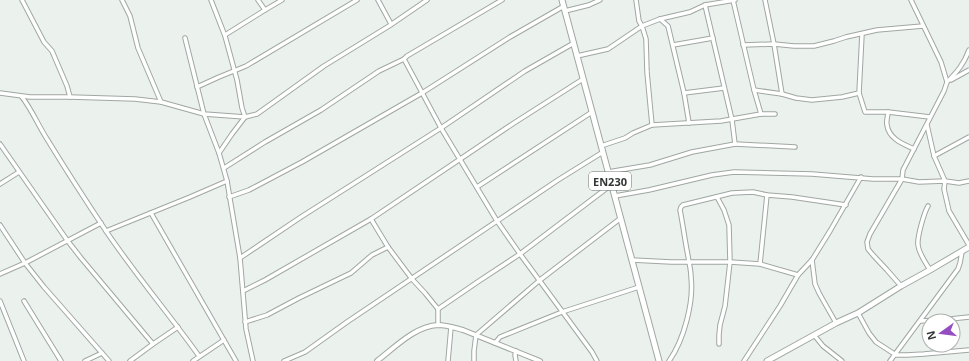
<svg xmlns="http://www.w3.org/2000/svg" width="969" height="361" viewBox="0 0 969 361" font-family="'Open Sans',sans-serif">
<rect width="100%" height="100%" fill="#ebf2ee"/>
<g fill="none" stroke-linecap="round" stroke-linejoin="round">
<defs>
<g id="minor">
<path d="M22,0l22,42 8,9 15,35 3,11"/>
<path d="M122,0l8,16 8,32 23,54"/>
<path d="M211,0l14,36 12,44 5,28 3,9 -13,17 -13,19"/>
<path d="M258,0l7,10"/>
<path d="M378,0l13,24"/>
<path d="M765,0l9,44 8,50"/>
<path d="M565,11l24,-6 11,-5"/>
<path d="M660,19l8,7 16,67 5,30"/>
<path d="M862,34l-3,59 6,19h23l42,5"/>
<path d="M225,35l40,-25 17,-10"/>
<path d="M185,38l19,76 15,39 8,28 13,77 6,71 7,32"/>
<path d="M673,45l40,-7"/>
<path d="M743,45l31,-1 20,2h20l20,-5 12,-4 31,-7 46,-4"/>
<path d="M577,56l31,-7 34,-23 -3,-5 -3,-21"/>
<path d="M404,59l37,69 56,93 23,33 72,98 5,9"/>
<path d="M951,80l18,-10"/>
<path d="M947,82c10,-10 17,-18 22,-32"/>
<path d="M197,87l22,-10 27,-11 111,-66"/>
<path d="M754,90l28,4 14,4 16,2 30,-3 17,-4"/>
<path d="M0,93l30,4h40l65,2 26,3 43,12 41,3 12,-3 67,-48 65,-40 38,-26"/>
<path d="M684,93l40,-5"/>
<path d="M22,97c10,13 16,28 25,42 19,31 39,62 59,92 29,43 63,83 93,125"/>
<path d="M888,112c0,4 -2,9 -1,13 2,14 16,19 27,24"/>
<path d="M761,114h14"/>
<path d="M652,125l-5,-53 -1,-33 -4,-13 18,-7 30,-7 15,-7 30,-5"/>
<path d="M927,125l7,31 11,25 -1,8 5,22 20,34"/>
<path d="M0,144l67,96 14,18 72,86"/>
<path d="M735,144l60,3"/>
<path d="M601,146l24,-8 8,-5 19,-8 69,-4 40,-7 -7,-24 -21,-90"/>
<path d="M934,156l35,-19"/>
<path d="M224,168l41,-26 56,-32 58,-39 25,-12 3,-3 95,-56"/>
<path d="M608,172l42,-7 42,-13 43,-8 -3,-24 -27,-115"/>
<path d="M0,184l19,-12"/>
<path d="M477,187l115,-75"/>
<path d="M615,196l34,-6 63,-15 22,-3 78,2 61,5h29l17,3 26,-1 14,2 10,-2"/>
<path d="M229,197l20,-7 53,-28 120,-69 88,-56 54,-31"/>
<path d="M717,197l7,13 5,15 1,37 -5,44 -5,19 -1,10v9"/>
<path d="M928,206c-4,7 -11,31 -10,39 1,9 8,18 12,25"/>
<path d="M151,213l85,148"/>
<path d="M371,219l17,28 24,32 13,14 13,16v16"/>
<path d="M0,225l25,38 19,24 65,74"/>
<path d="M106,231l84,-34 37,-16"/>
<path d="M240,258l61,-41 140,-89 84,-57 49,-28"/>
<path d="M632,260l39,2h59l30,2 38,11"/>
<path d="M812,260l3,24 4,9 17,30"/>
<path d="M760,264l7,-69"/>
<path d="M0,274l25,-11 76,-40"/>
<path d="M901,286l-14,-16 -14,-15 -5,-6 -1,-7 3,-8 32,-55 1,-9 41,-79 3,-9 -6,-20 -30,-62"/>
<path d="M243,291l22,-11 106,-61 143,-96 69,-44"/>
<path d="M0,301l24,60"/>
<path d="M24,301l37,60"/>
<path d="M438,309l41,-28 41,-27 91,-69"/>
<path d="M858,313l11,20 7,9 20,13h11l17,-1 45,-4"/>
<path d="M920,321l21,-1 28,-3"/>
<path d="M245,322l22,-7 32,-17 52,-25 21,-18 16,-8"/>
<path d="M814,335l9,11 19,15"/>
<path d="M495,343l5,-6 62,-25 77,-25"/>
<path d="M516,351l-1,4 1,6"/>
<path d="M85,361l17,-8"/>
<path d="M130,361l23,-17 25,-17"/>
<path d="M193,361l31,-21"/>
<path d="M284,361l21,-9 42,-30 211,-142 45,-28"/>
<path d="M448,361l3,-34"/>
<path d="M474,361v-10l2,-16 64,-55 81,-62"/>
<path d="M669,361c15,-21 25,-59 22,-84 0,-7 -2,-14 -3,-21 -3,-15 -5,-31 -8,-46l1,-3 2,-2 49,-12 21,-1 14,3 25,2 54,8"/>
<path d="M744,361l36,-55 18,-31 14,-15 18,-29 31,-54"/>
<path d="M890,361l68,-92 2,-6 2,-11"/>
</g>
<path id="tertiary" d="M377,361c17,-13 38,-35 61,-36 9,0 17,3 25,5l77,31"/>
<g id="primary">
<path d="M562,0l97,361"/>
<path d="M767,361l69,-38 22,-10 43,-27 29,-16 39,-23"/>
</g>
</defs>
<use href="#minor" stroke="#a0a7a3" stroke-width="5.5"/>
<use href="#tertiary" stroke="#a0a7a3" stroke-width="6"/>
<use href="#primary" stroke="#a0a7a3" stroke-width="7"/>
<use href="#minor" stroke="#fff" stroke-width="3.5"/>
<use href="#tertiary" stroke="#fff" stroke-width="4"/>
<use href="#primary" stroke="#fff" stroke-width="5"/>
</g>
<g text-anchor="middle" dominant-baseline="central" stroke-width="4" stroke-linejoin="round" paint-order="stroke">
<rect fill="#fff" stroke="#707271" stroke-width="1" x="589" y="172" width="42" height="18" rx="3"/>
<g font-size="11" font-weight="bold" fill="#333634">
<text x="610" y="181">EN230</text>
</g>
</g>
<g transform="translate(941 333) rotate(256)"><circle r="19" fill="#ffffff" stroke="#adafae"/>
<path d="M0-3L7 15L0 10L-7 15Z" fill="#954ec1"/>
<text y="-6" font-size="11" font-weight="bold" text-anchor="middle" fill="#333634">N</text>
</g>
</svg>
